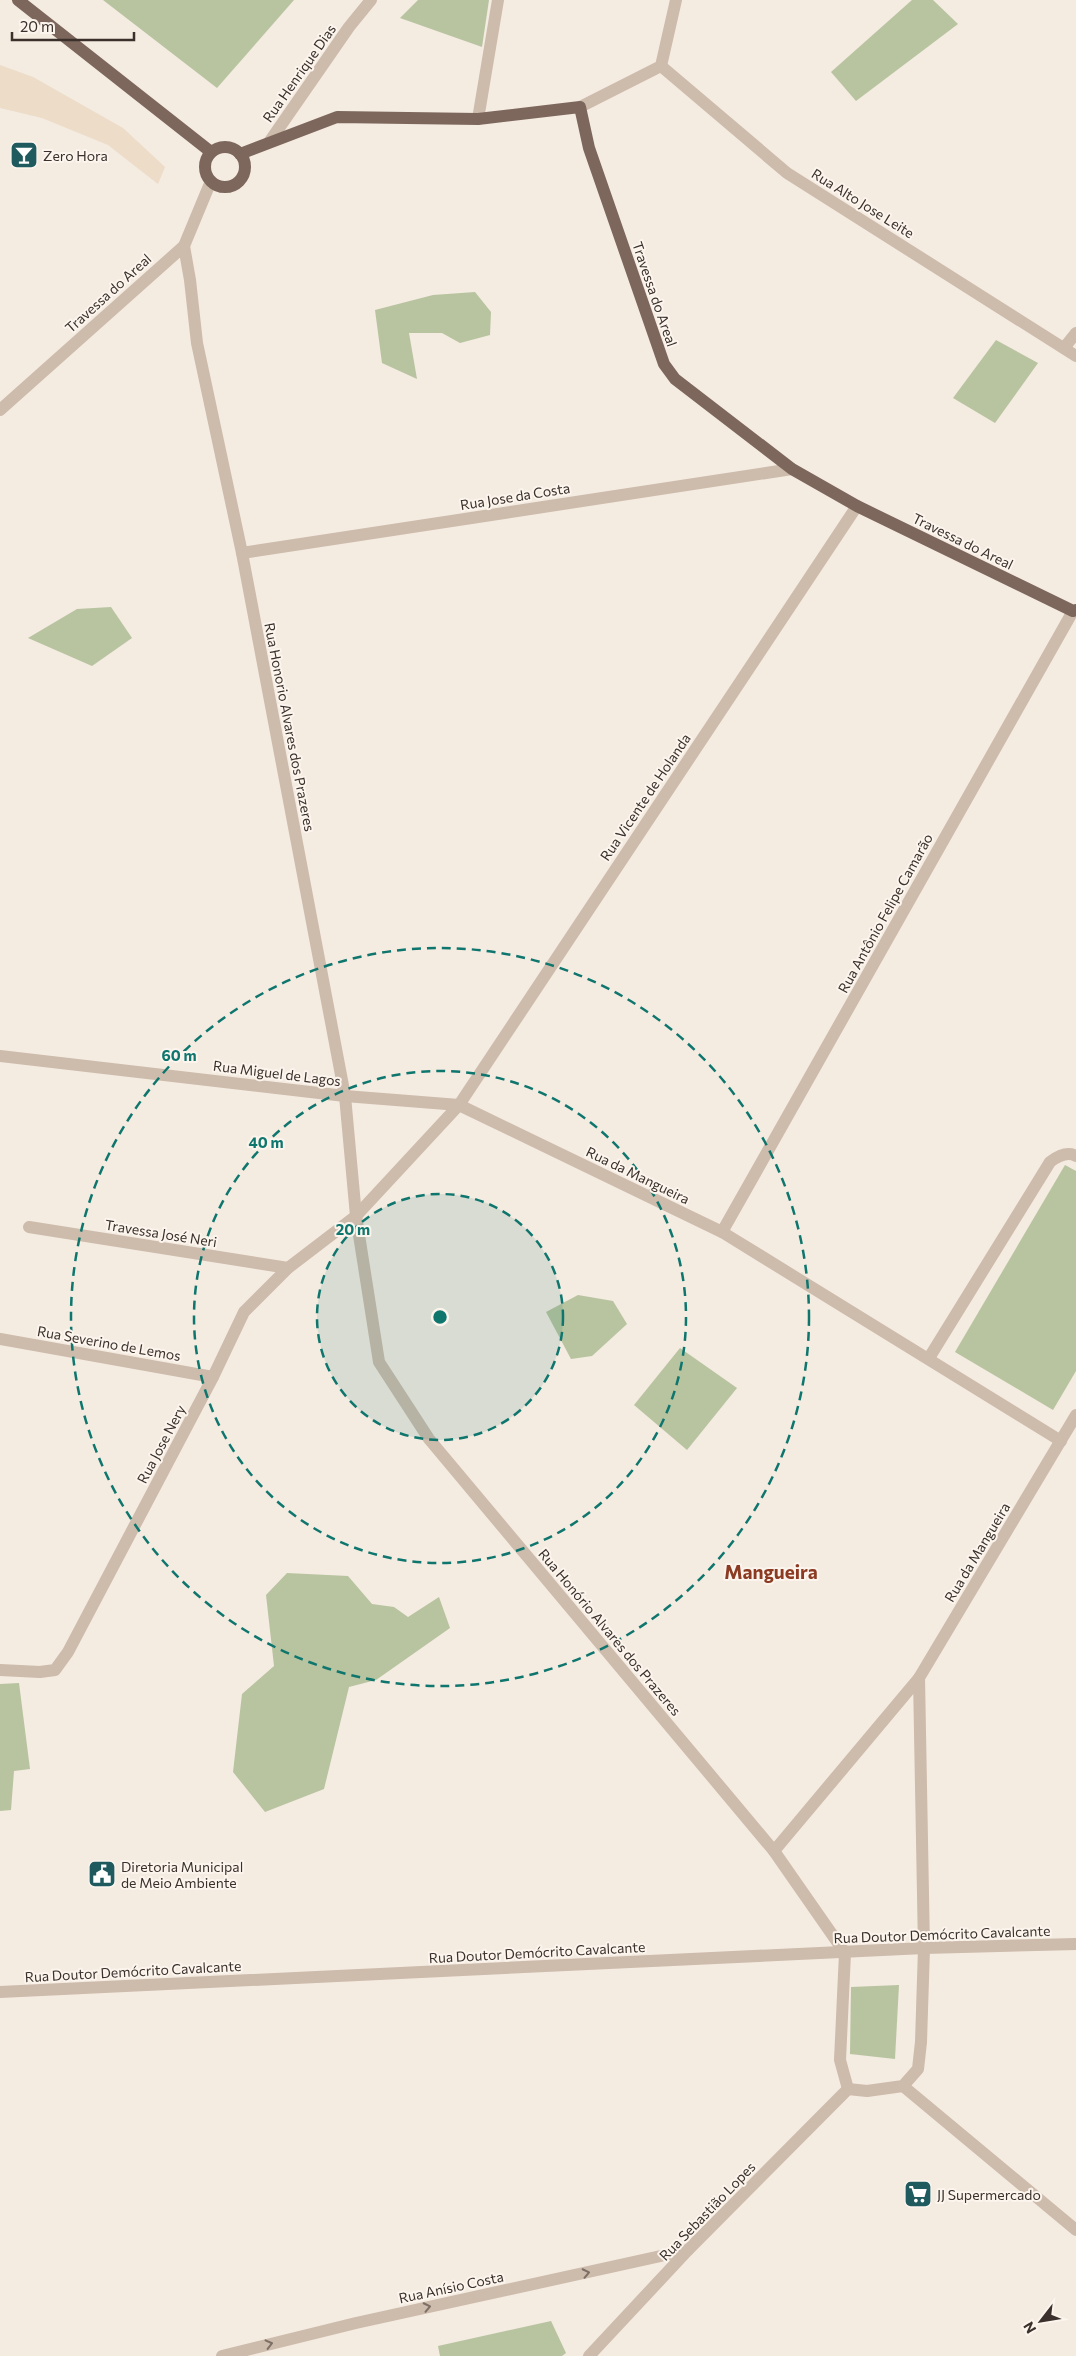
<svg xmlns="http://www.w3.org/2000/svg" width="1076" height="2356" viewBox="0 0 1076 2356" font-family="Commissioner,sans-serif">
<rect width="100%" height="100%" fill="#f4ebe1"/>
<g fill="#b8c4a0">
<path d="M103,0h191l-77,88z"/>
<path d="M418,0h71l-7,47 -82,-29z"/>
<path d="M912,0h21l25,24 -102,77 -25,-29z"/>
<path d="M475,292l16,20 -1,23 -30,8 -18,-10h-33l8,46 -35,-16 -7,-53 58,-15z"/>
<path d="M996,340l42,23 -43,60 -42,-25z"/>
<path d="M111,607l21,31 -40,28 -64,-28 49,-29z"/>
<path d="M1065,1165l11,6v200l-23,39 -98,-58z"/>
<path d="M578,1295l35,6 14,23 -35,32 -21,3 -25,-47z"/>
<path d="M680,1348l57,40 -50,62 -53,-45z"/>
<path d="M287,1573l61,3 24,28 22,3 14,10 31,-20 11,31 -74,52 -27,7 -25,102 -59,23 -32,-40 9,-78 32,-28 -8,-71z"/>
<path d="M19,1683l11,86 -16,2 -3,39 -11,1v-127z"/>
<path d="M899,1985l-4,74 -45,-5 1,-67z"/>
<path d="M551,2321l15,32 -4,3h-122l-2,-10z"/>
</g>
<path fill="#ecdcc8" d="M0,65l33,12 90,51 42,39 -7,17 -50,-39 -66,-27 -42,-10z"/>
<g fill="none" stroke-linecap="round" stroke-linejoin="round">
<g stroke="#cdbbac" stroke-width="12">
<path d="M661,66l126,107 289,183"/>
<path d="M580,107l81,-41 15,-66"/>
<path d="M478,119l20,-119"/>
<path d="M270,141l79,-114 22,-27"/>
<path d="M184,246l6,34 7,63 45,210 103,543 11,120 23,146 50,77 345,412 71,102 -5,107 8,29 19,2 36,-5 15,-17 3,-27 3,-94 -5,-270 157,-263"/>
<path d="M1064,348l12,-15"/>
<path d="M0,410l184,-164 27,-65"/>
<path d="M242,553l550,-84"/>
<path d="M0,1056l345,40 114,9 398,-599"/>
<path d="M29,1227l259,41"/>
<path d="M722,1232l351,-621"/>
<path d="M0,1339l213,38"/>
<path d="M929,1358l121,-196c8,-6 17,-11 26,-6"/>
<path d="M0,1670l40,2 15,-2 13,-18 145,-275 31,-65 44,-44 68,-52 103,-111 263,127 339,209"/>
<path d="M774,1851l145,-173"/>
<path d="M0,1992l924,-44 152,-4"/>
<path d="M903,2086l173,144"/>
<path d="M222,2356l134,-33 332,-73"/>
<path d="M589,2356l99,-106 160,-161"/>
</g>
<g stroke="#7d675c" stroke-width="12">
<path d="M18,0l193,152"/>
<circle cx="225" cy="167" r="20"/>
<path d="M240,154l97,-37 141,2 102,-12 9,41 75,216 11,15 117,90 65,37 216,105 3,-1"/>
</g>
</g>
<defs><path id="oneway-chevron" d="M-2-3.5L2.5 0L-2 3.5" fill="none" stroke-width="1.6" stroke-linecap="round" stroke-linejoin="round" transform="scale(1.25)"/></defs>
<g stroke="#7d6f65">
<use href="#oneway-chevron" transform="translate(586 2273) rotate(-12)"/>
<use href="#oneway-chevron" transform="translate(427 2307) rotate(-12)"/>
<use href="#oneway-chevron" transform="translate(269 2344) rotate(-14)"/>
</g>
<circle cx="440" cy="1317" r="123" fill="#0f766e" fill-opacity=".12"/>
<g fill="none" stroke="#0f766e" stroke-width="2.5" stroke-dasharray="9 6">
<circle cx="440" cy="1317" r="123"/>
<circle cx="440" cy="1317" r="246"/>
<circle cx="440" cy="1317" r="369"/>
</g>
<defs>
<symbol id="bar-square" viewBox="-11 -11 22 22"><rect x="-9" y="-9" width="18" height="18" rx="4" fill="#1f5a5e" stroke="#fbf5ee"/><path d="M-6-5H6L.8 .8V4.5H3.5V6h-7V4.5H-.8V.8Z" fill="#fff"/></symbol>
<symbol id="civic-square" viewBox="-11 -11 22 22"><rect x="-9" y="-9" width="18" height="18" rx="4" fill="#1f5a5e" stroke="#fbf5ee"/><path d="M-.6-6.5H3V-4.5H.6V-3L4-1V1h2V6H-6V1h2V-1L-.6-3ZM-1.2 2.5V6h2.4V2.5Z" fill="#fff"/></symbol>
<symbol id="supermarket-square" viewBox="-11 -11 22 22"><rect x="-9" y="-9" width="18" height="18" rx="4" fill="#1f5a5e" stroke="#fbf5ee"/><path d="M-6-5.5h2.5l.6 2H6L4.5 2H-2.5L-4.4-4H-6ZM-1.5 3.2a1.3 1.3 0 1 0 .1 0ZM3 3.2a1.3 1.3 0 1 0 .1 0Z" fill="#fff"/></symbol>
</defs>
<g fill-rule="evenodd">
<use href="#bar-square" x="8" y="139" width="32" height="32"/>
<use href="#civic-square" x="86" y="1858" width="32" height="32"/>
<use href="#supermarket-square" x="902" y="2178" width="32" height="32"/>
</g>
<g text-anchor="middle" dominant-baseline="central" stroke-width="4" stroke-linejoin="round" paint-order="stroke">
<g font-size="14" fill="#3b302b" stroke="#fbf5ee">
<text transform="translate(299 73) rotate(-55)">Rua Henrique Dias</text>
<text transform="translate(863 203) rotate(32)">Rua Alto Jose Leite</text>
<text transform="translate(108 293) rotate(-42)">Travessa do Areal</text>
<text transform="translate(655 294) rotate(71)">Travessa do Areal</text>
<text transform="translate(515 496) rotate(-9)">Rua Jose da Costa</text>
<text transform="translate(963 541) rotate(26)">Travessa do Areal</text>
<text transform="translate(290 727) rotate(79)">Rua Honorio Alvares dos Prazeres</text>
<text transform="translate(645 797) rotate(-56)">Rua Vicente de Holanda</text>
<text transform="translate(885 913) rotate(-61)">Rua Antônio Felipe Camarão</text>
<text transform="translate(277 1073) rotate(7)">Rua Miguel de Lagos</text>
<text transform="translate(638 1175) rotate(26)">Rua da Mangueira</text>
<text transform="translate(161 1233) rotate(9)">Travessa José Neri</text>
<text transform="translate(109 1343) rotate(10)">Rua Severino de Lemos</text>
<text transform="translate(161 1444) rotate(-62)">Rua Jose Nery</text>
<text transform="translate(977 1552) rotate(-59)">Rua da Mangueira</text>
<text transform="translate(610 1632) rotate(50)">Rua Honório Alvares dos Prazeres</text>
<text transform="translate(942 1934) rotate(-2)">Rua Doutor Demócrito Cavalcante</text>
<text transform="translate(537 1952) rotate(-3)">Rua Doutor Demócrito Cavalcante</text>
<text transform="translate(133 1971) rotate(-3)">Rua Doutor Demócrito Cavalcante</text>
<text transform="translate(707 2211) rotate(-46)">Rua Sebastião Lopes</text>
<text transform="translate(451 2287) rotate(-12)">Rua Anísio Costa</text>
</g>
<g font-size="14" fill="#3b302b" stroke="#fbf5ee" text-anchor="start">
<text x="43" y="155">Zero Hora</text>
<text x="121" y="1866">Diretoria Municipal<tspan x="121" dy="16">de Meio Ambiente</tspan></text>
<text x="937" y="2194">JJ Supermercado</text>
</g>
<g font-size="19" font-weight="bold" fill="#8c3b22" stroke="#fbf5ee">
<text x="771" y="1571">Mangueira</text>
</g>
</g>
<circle cx="440" cy="1317" r="8" fill="#0f766e" stroke="#fbf5ee" stroke-width="2.5"/>
<g font-size="15" text-anchor="middle" font-weight="bold" fill="#0f766e" stroke="#fbf5ee" stroke-width="4" stroke-linejoin="round" paint-order="stroke">
<text x="179" y="1061">60 m</text>
<text x="266" y="1148">40 m</text>
<text x="353" y="1235">20 m</text>
</g>
<g transform="translate(1041 2321) rotate(239)" stroke="#fbf5ee" stroke-width="4" paint-order="stroke">
<path d="M0-4L9 19L0 12L-9 19Z" fill="#3b302b"/>
<text y="-8" font-size="14" font-weight="bold" text-anchor="middle" fill="#3b302b">N</text>
</g>
<path d="M12 32v8h122v-8" fill="none" stroke="#3b302b" stroke-width="2.5"/>
<text x="20" y="32" font-size="15" fill="#3b302b" stroke="#fbf5ee" stroke-width="4" paint-order="stroke">20 m</text>
</svg>
